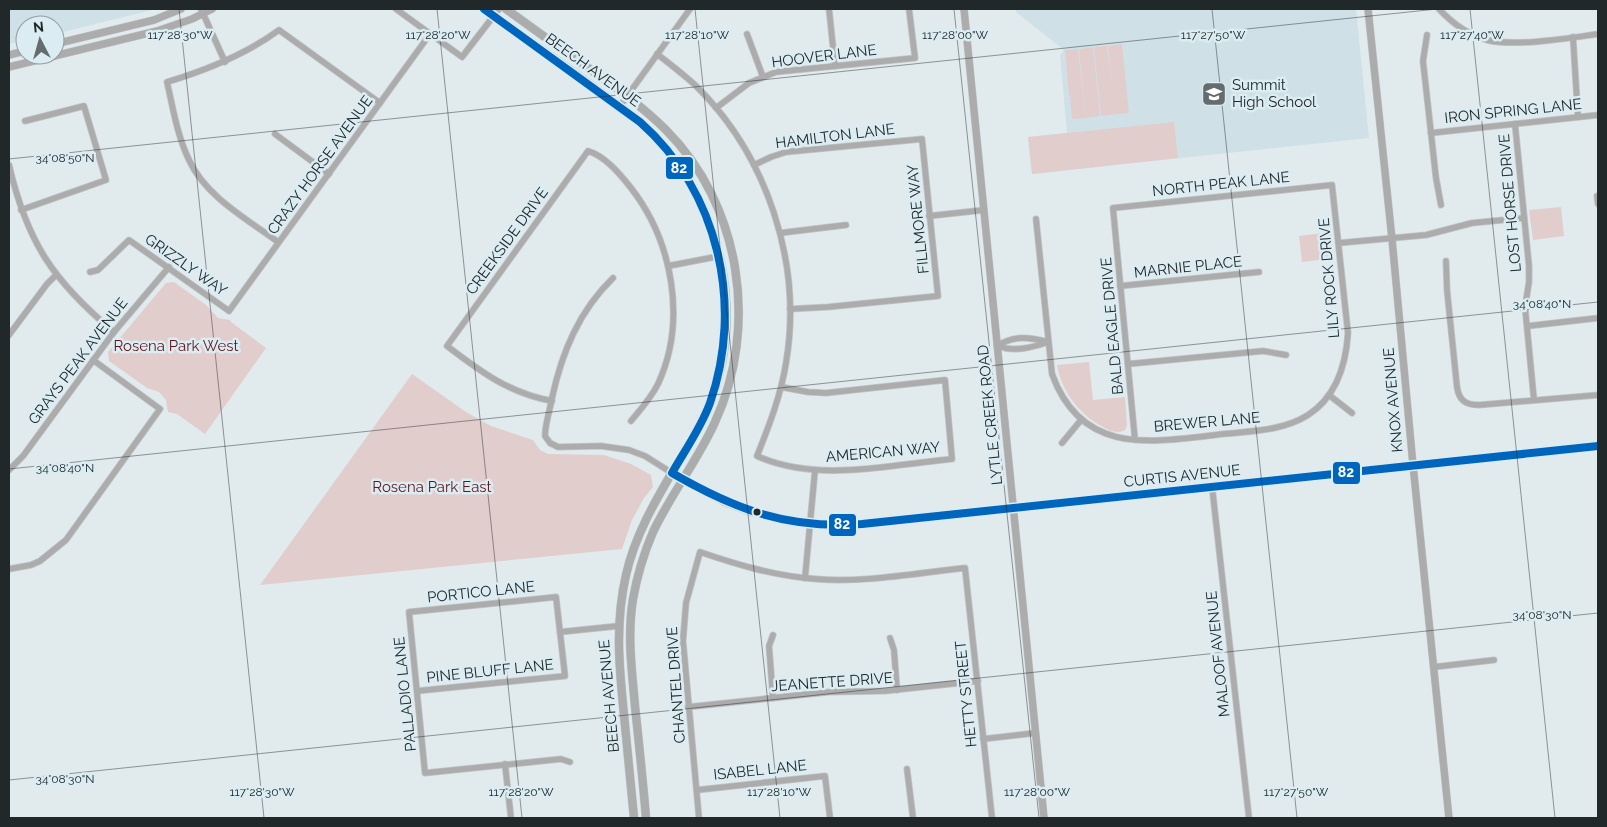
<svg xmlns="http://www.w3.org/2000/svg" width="1607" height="827" viewBox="0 0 1607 827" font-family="Raleway,sans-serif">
<rect width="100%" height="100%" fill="#e1eaed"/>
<g fill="#cfe1e7">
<path d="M9,9h147l-101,25v-9h-30v15l-16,4z"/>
<path d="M1016,9h340l13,129 -337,36 -4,-37 39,-4 -7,-78 4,-5 -48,-38z"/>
</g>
<g fill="#e2cdcd">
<path d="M1122,44l7,69 -28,3 -7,-69 13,-1 6,46 -5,-46z"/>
<path d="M1093,47l7,69 -14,2 -7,-69z"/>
<path d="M1078,49l8,69 -14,1 -2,-22 3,-1h-4l-4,-46z"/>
<path d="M1174,122l4,36 -146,16 -4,-37z"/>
<path d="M1561,207l3,29 -31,4 -4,-30z"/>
<path d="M1331,232l3,26 -32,4 -3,-26z"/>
<path d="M174,282l32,23 12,13 12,2 1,2 35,26 -61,86 -28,-20 -9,-2 -2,-12 -7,-8 -12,-4 -38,-27 -1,-9 58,-69z"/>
<path d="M1089,362l4,38 32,-3 2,28 -2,5c-7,4 -15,1 -22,-3 -24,-13 -41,-35 -46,-62z"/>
<path d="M412,374l54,38 25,14 42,14 7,10 8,4 56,1 27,9 20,11 2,12 -9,11 -12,22 -10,29 -362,36z"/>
</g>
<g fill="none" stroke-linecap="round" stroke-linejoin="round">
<defs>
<g id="minor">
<path d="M201,9l24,53"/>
<path d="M396,9l66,48 37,-48"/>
<path d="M829,9l6,57"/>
<path d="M1439,9c13,14 30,26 48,31 28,7 82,-2 111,-6"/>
<path d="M747,34l16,43"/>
<path d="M1427,35l-4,26 13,117 5,27"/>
<path d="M1573,37l5,80"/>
<path d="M657,54c13,10 26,20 38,31 72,70 108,178 91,278 -5,32 -17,63 -29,93 60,27 132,9 195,3l-7,-79 -119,13 -18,-1 -27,-5"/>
<path d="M620,106l70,-97"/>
<path d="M716,108l33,-25 27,-11 139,-14 -6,-49"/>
<path d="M1515,124l14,142v16l-4,25 9,93"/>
<path d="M1431,133l167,-18"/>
<path d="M275,134l54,40"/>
<path d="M9,165c18,77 44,116 105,167"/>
<path d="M754,165l17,-8 15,-5 136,-13 16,157 -110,11 -38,2"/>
<path d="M1597,196l1,8"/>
<path d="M21,210l85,-30 -22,-74 -59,15"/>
<path d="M929,216l55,-6"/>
<path d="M1036,219l16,155c30,83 101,68 171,60 28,-3 60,-3 85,-19 28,-18 38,-50 40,-82l-16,-148 -219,23 22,232"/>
<path d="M780,233l66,-8"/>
<path d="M278,242c-31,-23 -72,-45 -89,-82 -12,-25 -16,-52 -22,-78 40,-12 78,-27 112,-52l101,73"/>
<path d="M1339,243l87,-8 46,-12 52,-5"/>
<path d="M1446,261l1,29 10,97c2,13 8,18 22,18l119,-10"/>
<path d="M668,266l52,-10"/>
<path d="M90,272l8,-2 31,-30 100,71 201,-277"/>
<path d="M613,278c-34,33 -51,74 -61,120 -2,12 -7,26 -7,38l5,7 8,4 43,-1 28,4 16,6 27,17"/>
<path d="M1120,286l139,-14"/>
<path d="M1528,326l70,-8"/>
<path d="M9,335l38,-51 9,-9"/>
<path d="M997,346c17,-11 32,-9 51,-4"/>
<path d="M997,346c17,6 34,2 51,-4"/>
<path d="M1128,364l135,-13 23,4"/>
<path d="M1329,395l23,18"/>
<path d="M552,401c-43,-8 -71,-29 -105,-55l141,-195c17,5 32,23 43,37 42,54 56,133 27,196 -7,14 -17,25 -27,37"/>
<path d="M1062,443l19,-23"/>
<path d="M9,470l14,-14 91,-124 55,-65"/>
<path d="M1212,486l37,332"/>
<path d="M9,569l22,-4 9,-4 26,-21 94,-131 -67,-49"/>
<path d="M805,578l10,-108"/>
<path d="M560,632l58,-6"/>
<path d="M773,635l-4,11 4,52"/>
<path d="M890,638l4,12 3,40"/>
<path d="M1434,667l60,-7"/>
<path d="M417,691l148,-15 -9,-79 -147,15 16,161 136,-14 9,3"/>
<path d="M688,707l141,-15 56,-1 93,-10"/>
<path d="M983,739l52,-6"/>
<path d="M505,764l6,54"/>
<path d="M907,769l6,49"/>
<path d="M697,790l128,-14 5,42"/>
<path d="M699,818l-16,-177 3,-38 14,-51c38,13 75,24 116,27 49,4 100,-6 149,-11l27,250"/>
</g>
<g id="tertiary">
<path d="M964,9l80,809"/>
<path d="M1368,9l24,230 21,226 36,353"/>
<path d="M55,44l99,-24 27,-11"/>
<path d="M9,55l16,-4"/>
<path d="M9,67l148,-36 35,-12 20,-10"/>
<path d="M672,473l52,29 26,10 41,10 40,4 172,-16 209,-24 386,-40"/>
</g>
<g id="secondary">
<path d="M484,9c36,25 72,50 107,76 21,16 45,31 63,50 68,72 92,178 55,271 -7,16 -16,31 -25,46 -22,38 -48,78 -58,123 -11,48 -7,91 -2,140 3,34 7,69 10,103"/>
<path d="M506,9c29,21 58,42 88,63 25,18 50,36 72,58 75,75 93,197 49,292 -17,38 -44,72 -62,110 -9,21 -16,44 -20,67 -6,36 -1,72 2,107 4,38 8,75 11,112"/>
</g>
</defs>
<use href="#minor" stroke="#bfc6c9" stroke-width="7"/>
<use href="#tertiary" stroke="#bfc6c9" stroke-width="8"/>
<use href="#secondary" stroke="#bfc6c9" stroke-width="9"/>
<use href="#minor" stroke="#adacac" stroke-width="5.5"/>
<use href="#tertiary" stroke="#adacac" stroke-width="7"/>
<use href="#secondary" stroke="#abacac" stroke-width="8"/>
<defs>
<path id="bus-1" d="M484,9l156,113c79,70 104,183 70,281 -9,25 -25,47 -38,70 64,37 115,56 190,51l736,-78"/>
</defs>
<use href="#bus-1" stroke="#dbedf3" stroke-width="11"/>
<use href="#bus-1" stroke="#0065bd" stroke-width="8"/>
</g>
<path fill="none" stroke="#21282a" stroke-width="1" stroke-opacity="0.45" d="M179,9l85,809M437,9l85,809M695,9l85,809M954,9l85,809M1212,9l85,809M1470,9l85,809M9,159l1428,-150M9,469l1589,-167M9,780l1589,-167"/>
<defs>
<symbol id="school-square" viewBox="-11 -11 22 22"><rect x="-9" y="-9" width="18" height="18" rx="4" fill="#646c6e" stroke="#dbedf3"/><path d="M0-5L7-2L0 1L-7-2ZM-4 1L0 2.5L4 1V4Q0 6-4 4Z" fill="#fff"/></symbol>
</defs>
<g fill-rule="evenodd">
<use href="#school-square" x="1200" y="80" width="28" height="28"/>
</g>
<circle fill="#21282a" stroke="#dbedf3" stroke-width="2" cx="757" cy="512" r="4.5"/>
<g text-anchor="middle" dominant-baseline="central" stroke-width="5" stroke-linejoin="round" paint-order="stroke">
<g font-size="15" fill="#21282a" stroke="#dbedf3">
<text transform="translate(824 56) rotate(-7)">HOOVER LANE</text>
<text transform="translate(593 70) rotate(36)">BEECH AVENUE</text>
<text transform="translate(1513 111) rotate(-6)">IRON SPRING LANE</text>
<text transform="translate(835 136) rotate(-7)">HAMILTON LANE</text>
<text transform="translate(320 165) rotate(-54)">CRAZY HORSE AVENUE</text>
<text transform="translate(1221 184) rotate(-6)">NORTH PEAK LANE</text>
<text transform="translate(1510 203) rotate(-95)">LOST HORSE DRIVE</text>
<text transform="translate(918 219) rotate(-96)">FILLMORE WAY</text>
<text transform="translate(507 241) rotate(-54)">CREEKSIDE DRIVE</text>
<text transform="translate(186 265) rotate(35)">GRIZZLY WAY</text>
<text transform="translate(1188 267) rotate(-6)">MARNIE PLACE</text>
<text transform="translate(1329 278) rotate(-95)">LILY ROCK DRIVE</text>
<text transform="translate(1112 326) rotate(-95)">BALD EAGLE DRIVE</text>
<text transform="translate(78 361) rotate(-53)">GRAYS PEAK AVENUE</text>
<text transform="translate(1393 400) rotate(-95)">KNOX AVENUE</text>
<text transform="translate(990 415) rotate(-96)">LYTLE CREEK ROAD</text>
<text transform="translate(1207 422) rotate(-5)">BREWER LANE</text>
<text transform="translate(883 452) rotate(-5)">AMERICAN WAY</text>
<text transform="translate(1182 476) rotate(-6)">CURTIS AVENUE</text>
<text transform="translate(481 592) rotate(-6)">PORTICO LANE</text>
<text transform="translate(1218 654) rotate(-96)">MALOOF AVENUE</text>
<text transform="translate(490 671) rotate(-6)">PINE BLUFF LANE</text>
<text transform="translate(832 682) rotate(-4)">JEANETTE DRIVE</text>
<text transform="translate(676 685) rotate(-94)">CHANTEL DRIVE</text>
<text transform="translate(405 694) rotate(-96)">PALLADIO LANE</text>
<text transform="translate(966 694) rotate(-96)">HETTY STREET</text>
<text transform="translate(609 696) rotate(-95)">BEECH AVENUE</text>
<text transform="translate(760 770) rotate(-6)">ISABEL LANE</text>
</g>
<g font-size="15" fill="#21282a" stroke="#dbedf3" text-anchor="start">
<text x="1232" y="85">Summit<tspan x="1232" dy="17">High School</tspan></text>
</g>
<g font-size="15" fill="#621618" stroke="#dbedf3">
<text x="176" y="346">Rosena Park West</text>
<text x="432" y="487">Rosena Park East</text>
</g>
</g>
<g font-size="12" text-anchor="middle" fill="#21282a" stroke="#dbedf3" stroke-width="5" stroke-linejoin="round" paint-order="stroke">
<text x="180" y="39">117°28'30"W</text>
<text x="438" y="39">117°28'20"W</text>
<text x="697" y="39">117°28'10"W</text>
<text x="955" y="39">117°28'00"W</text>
<text x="1213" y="39">117°27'50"W</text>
<text x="1472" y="39">117°27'40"W</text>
<text x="65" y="162">34°08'50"N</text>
<text x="1542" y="308">34°08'40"N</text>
<text x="65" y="472">34°08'40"N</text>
<text x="1542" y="619">34°08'30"N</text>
<text x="65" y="783">34°08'30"N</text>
<text x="262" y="796">117°28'30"W</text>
<text x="521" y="796">117°28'20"W</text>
<text x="779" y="796">117°28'10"W</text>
<text x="1037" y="796">117°28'00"W</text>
<text x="1296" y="796">117°27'50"W</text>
</g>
<g stroke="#dbedf3" stroke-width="2">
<rect x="665" y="156" width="29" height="24" rx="5" fill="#0065bd"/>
<rect x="1332" y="461" width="29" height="24" rx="5" fill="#0065bd"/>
<rect x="828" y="513" width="29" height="24" rx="5" fill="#0065bd"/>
</g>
<g font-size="14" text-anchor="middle" font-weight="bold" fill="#fff">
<text x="679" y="173">82</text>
<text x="1346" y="477">82</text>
<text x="842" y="529">82</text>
</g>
<rect width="1607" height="827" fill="none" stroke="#21282a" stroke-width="20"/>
<g transform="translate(40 40) rotate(354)"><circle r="24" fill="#dbedf3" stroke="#919ea3"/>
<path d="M0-4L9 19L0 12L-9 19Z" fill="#646c6e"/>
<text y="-8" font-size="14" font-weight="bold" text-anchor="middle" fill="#21282a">N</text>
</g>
</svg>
